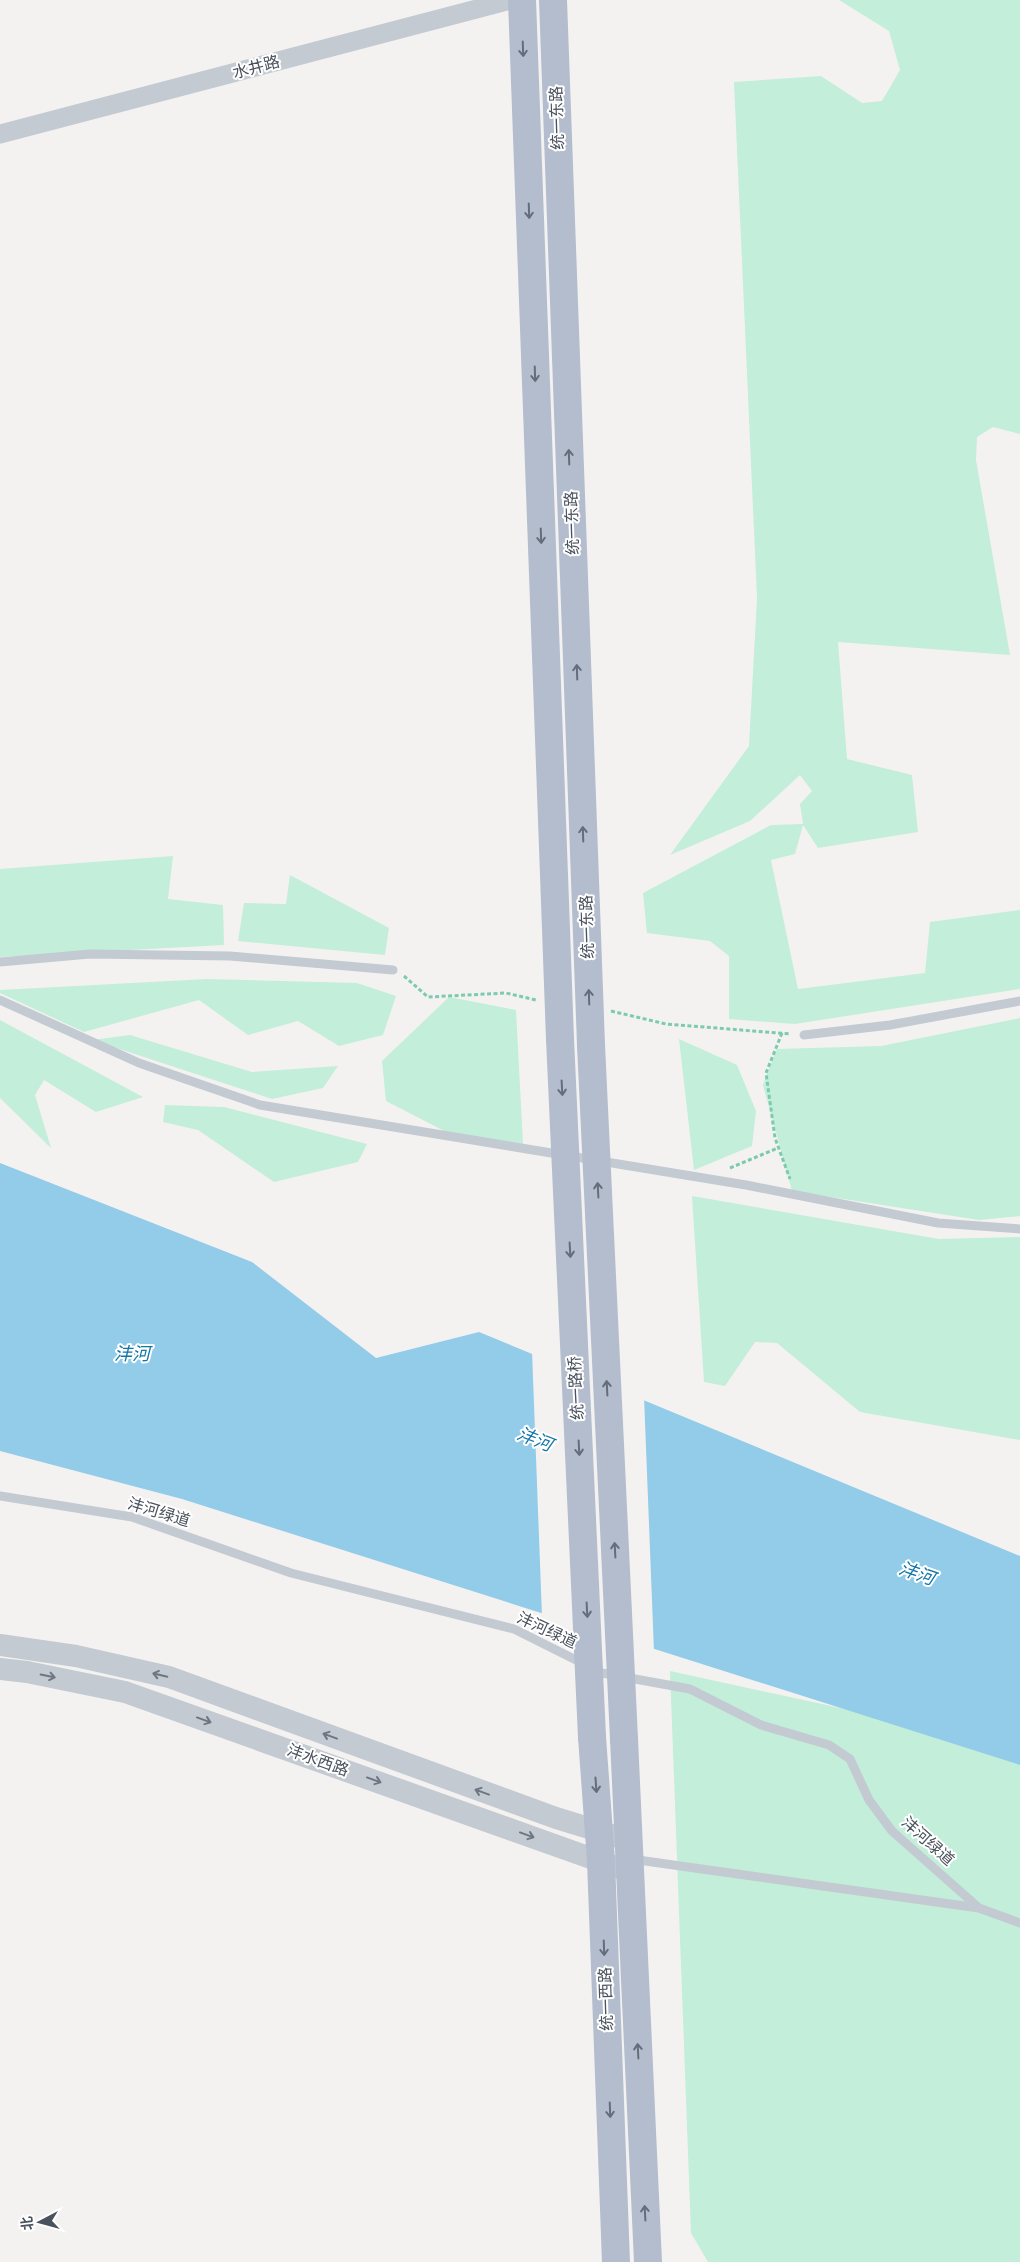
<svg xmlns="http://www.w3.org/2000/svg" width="1020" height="2262" viewBox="0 0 1020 2262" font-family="Raleway,'Noto Sans SC',sans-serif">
<rect width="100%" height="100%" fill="#f4f2f1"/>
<g fill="#c3eed9">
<path d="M839,0h181v434l-27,-7 -16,10 -1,23 34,195 -172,-13 9,117 65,16 6,57 -100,16 -15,-23 -8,29 -24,6 27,129 127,-16 5,-51 90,-12v79l-225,35 -66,-5v-63l-19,-15 -63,-8 -4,-40 128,-68 32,-1 -3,-20 12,-13 -12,-16 -50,46 -80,34 79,-109 8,-148 -23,-516 87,-6 41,27 20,-2 18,-31 -11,-39z"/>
<path d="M173,856l-5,43 55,6 1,40 -224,12v-88z"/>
<path d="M290,875l99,53 -4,27 -147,-14 6,-38 42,1z"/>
<path d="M207,979l150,4 39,13 -13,39 -44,11 -41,-25 -50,14 -49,-35 -115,32 -84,-39v-3z"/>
<path d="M449,997l67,13 7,134 -67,-7 -70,-36 -4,-40z"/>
<path d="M1020,1018v198l-41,4 -187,-29 -29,-106 14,-36 104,-3z"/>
<path d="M0,1020l143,77 -47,15 -52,-32 -9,15 16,53 -51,-50z"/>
<path d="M130,1035l122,37 86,-6 -15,22 -51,11 -180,-59z"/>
<path d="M679,1039l58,26 19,46 -4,35 -58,24z"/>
<path d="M165,1105l59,2 143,37 -9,18 -84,20 -76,-52 -35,-8z"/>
<path d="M692,1196l247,43 81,-2v203l-160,-28 -83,-69 -22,-1 -30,44 -21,-4z"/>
<path d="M670,1671l350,76v515h-312l-17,-29z"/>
</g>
<path fill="#92cce9" d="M0,1163l252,99 124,96 103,-26 541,224v209l-838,-266 -182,-48z"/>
<path fill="#f4f2f1" d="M532,1351l112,46 10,255 -112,-36z"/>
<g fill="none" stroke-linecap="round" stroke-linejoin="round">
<g stroke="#7ccbae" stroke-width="3" stroke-dasharray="4 2.5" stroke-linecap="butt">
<path d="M404,976l24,21 78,-4 30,7"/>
<path d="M611,1011l55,13 125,10"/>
<path d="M782,1033l-16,40 9,65 15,41"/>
<path d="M730,1168l48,-20"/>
</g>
<g stroke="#c3cad2" stroke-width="9">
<path d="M0,962l90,-8 140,2 163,14"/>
<path d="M0,1000l139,63 121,42 486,80 192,38 82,6"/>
<path d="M804,1035l86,-10 130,-24"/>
<path d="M0,1496l132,21 159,56 223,56 88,44 88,16 71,36 68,20 21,14 19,41 23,31 87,77"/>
<path d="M631,1859l348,49 41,15"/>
</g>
<path stroke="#c3cad2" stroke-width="19" d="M0,134l511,-134"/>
<g stroke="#c3cad2" stroke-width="22">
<path d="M0,1645l76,11 93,21 387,141 72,22"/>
<path d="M0,1669l27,3 98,20 505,180"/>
</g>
<g stroke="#b3bdce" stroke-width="28">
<path d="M522,0l38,1039"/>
<path d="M553,0l38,1045"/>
<path d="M592,1737l9,124 15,401"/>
<path d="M624,1739l24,523"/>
</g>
<g stroke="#b3bdce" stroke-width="28">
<path d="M560,1039l32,698"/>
<path d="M591,1045l33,694"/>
</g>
</g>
<defs><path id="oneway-shaft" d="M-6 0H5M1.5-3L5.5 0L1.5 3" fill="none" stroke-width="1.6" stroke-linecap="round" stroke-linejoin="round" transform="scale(1.25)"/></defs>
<g stroke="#646d7a">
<use href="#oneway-shaft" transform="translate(523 49) rotate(88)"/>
<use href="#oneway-shaft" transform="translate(529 211) rotate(88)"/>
<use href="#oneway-shaft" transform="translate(535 374) rotate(88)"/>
<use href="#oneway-shaft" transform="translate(569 457) rotate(-92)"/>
<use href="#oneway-shaft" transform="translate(541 536) rotate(88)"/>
<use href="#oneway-shaft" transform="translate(577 672) rotate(-92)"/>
<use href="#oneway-shaft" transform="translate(583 834) rotate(-92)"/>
<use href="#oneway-shaft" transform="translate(589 997) rotate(-92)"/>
<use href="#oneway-shaft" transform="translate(562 1088) rotate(87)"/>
<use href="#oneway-shaft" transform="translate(598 1190) rotate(-93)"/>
<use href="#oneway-shaft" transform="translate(570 1250) rotate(87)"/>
<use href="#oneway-shaft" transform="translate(607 1388) rotate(-93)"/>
<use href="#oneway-shaft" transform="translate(579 1448) rotate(87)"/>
<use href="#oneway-shaft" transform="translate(615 1550) rotate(-93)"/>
<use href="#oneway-shaft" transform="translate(587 1610) rotate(87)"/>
<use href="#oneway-shaft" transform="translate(596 1785) rotate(86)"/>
<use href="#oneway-shaft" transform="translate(604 1948) rotate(88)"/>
<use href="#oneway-shaft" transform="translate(638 2051) rotate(-93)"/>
<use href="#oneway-shaft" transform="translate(610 2110) rotate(88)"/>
<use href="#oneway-shaft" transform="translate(645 2213) rotate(-93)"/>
</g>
<g stroke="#6e7681">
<use href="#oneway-shaft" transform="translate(160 1675) rotate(-167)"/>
<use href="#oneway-shaft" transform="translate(48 1676) rotate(11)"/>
<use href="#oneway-shaft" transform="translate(204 1720) rotate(20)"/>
<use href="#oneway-shaft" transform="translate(330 1736) rotate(-160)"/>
<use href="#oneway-shaft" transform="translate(374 1780) rotate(20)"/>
<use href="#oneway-shaft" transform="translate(482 1792) rotate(-160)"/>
<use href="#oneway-shaft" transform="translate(527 1835) rotate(20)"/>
</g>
<g text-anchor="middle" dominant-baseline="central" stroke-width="4" stroke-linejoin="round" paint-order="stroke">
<g font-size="16" fill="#4a525e" stroke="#fff">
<text transform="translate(256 67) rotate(-15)">水井路</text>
<text transform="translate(557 118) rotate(-92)">统一东路</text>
<text transform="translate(572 523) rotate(-92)">统一东路</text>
<text transform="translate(587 927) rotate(-92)">统一东路</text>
<text transform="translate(576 1388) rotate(-93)">统一路桥</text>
<text transform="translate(159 1512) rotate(17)">沣河绿道</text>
<text transform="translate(547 1630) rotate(25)">沣河绿道</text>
<text transform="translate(318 1760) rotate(20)">沣水西路</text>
<text transform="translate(928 1841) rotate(42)">沣河绿道</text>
<text transform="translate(606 1999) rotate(-92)">统一西路</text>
</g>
<g font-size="18" font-style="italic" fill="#1376a8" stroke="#fff">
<text x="132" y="1353">沣河</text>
<text transform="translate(535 1439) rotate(21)">沣河</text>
<text transform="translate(917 1573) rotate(19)">沣河</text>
</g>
</g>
<g transform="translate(40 2222) rotate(264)" stroke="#ffffff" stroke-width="4" paint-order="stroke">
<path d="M0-4L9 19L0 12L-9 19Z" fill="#4a525e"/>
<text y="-8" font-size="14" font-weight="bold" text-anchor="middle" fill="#4a525e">北</text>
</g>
</svg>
